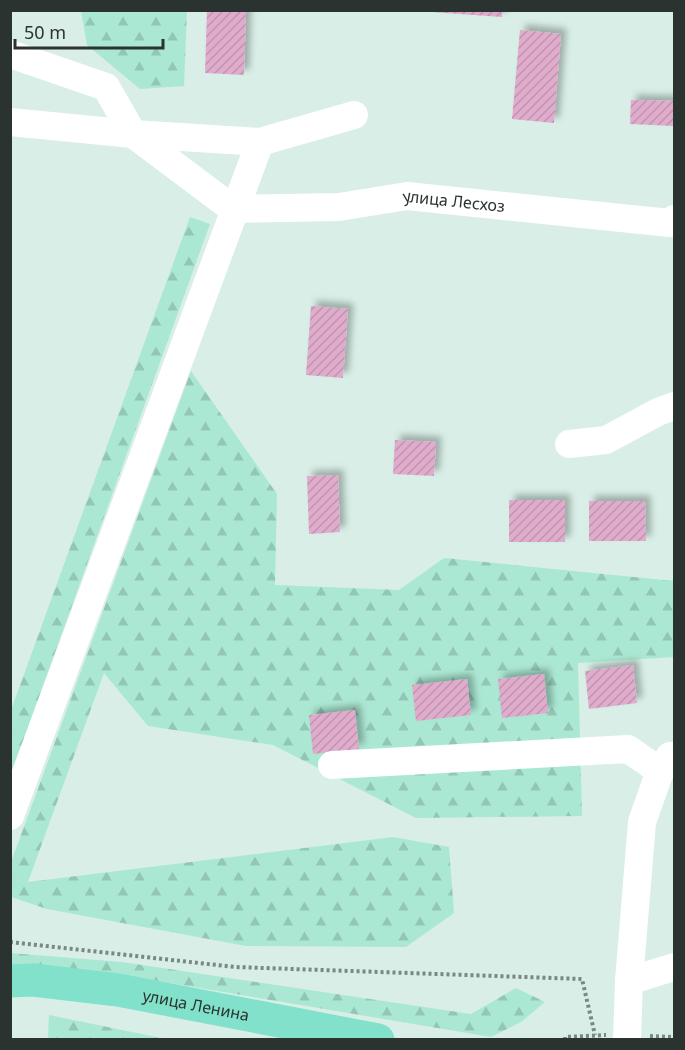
<svg xmlns="http://www.w3.org/2000/svg" width="685" height="1050" viewBox="0 0 685 1050" font-family="'Noto Sans',sans-serif">
<defs>
<pattern id="forest-firs" width="22" height="20" patternUnits="userSpaceOnUse" patternTransform="scale(1.5)"><rect width="22" height="20" fill="#abe8d3"/><path d="M5 1l3.5 6h-7zM16 11l3.5 6h-7z" fill="#93c7b5"/></pattern>
<pattern id="building-hatch" width="6" height="6" patternUnits="userSpaceOnUse" patternTransform="scale(1.5)"><rect width="6" height="6" fill="#e0accc"/><path d="M-1 1l2-2M0 6l6-6M5 7l2-2" fill="none" stroke="#c094b0"/></pattern>
<filter id="shadow"><feDropShadow dx="5.5" dy="-5.5" stdDeviation="3" flood-color="#0004"/></filter>
</defs>
<rect width="100%" height="100%" fill="#d8eee6"/>
<g fill="url(#forest-firs)">
<path d="M81,11h106l-3,75 -44,3 -53,-44z"/>
<path d="M190,217l20,7 -199,550 -1,-61z"/>
<path d="M191,371l86,123 -2,91 124,5 45,-32 230,23v76l-96,6 4,153 -166,2 -143,-73 -125,-19 -44,-53 -76,209 365,-45 56,10 5,66 -48,34 -160,-1 -199,-37 -36,-12 -1,-32z"/>
<path d="M10,953l112,9 349,52 45,-26 29,14 -24,20 -30,15 -369,-62 -111,-9z"/>
<path d="M49,1015l117,24h-118z"/>
</g>
<g fill="url(#building-hatch)" filter="url(#shadow)">
<path d="M207,10h39l-2,65 -39,-2z"/>
<path d="M432,10h70v7l-70,-5z"/>
<path d="M520,30l41,4 -7,89 -42,-4z"/>
<path d="M631,100l43,1v25l-44,-2z"/>
<path d="M311,306l37,3 -5,69 -37,-3z"/>
<path d="M395,440l41,2 -2,34 -41,-2z"/>
<path d="M338,475l2,57 -31,2 -2,-58z"/>
<rect x="509" y="500" width="56" height="42"/>
<path d="M589,501h56l1,40h-57z"/>
<path d="M633,665l4,38 -48,6 -4,-38z"/>
<path d="M544,674l4,39 -46,5 -4,-39z"/>
<path d="M467,679l4,36 -55,6 -4,-36z"/>
<path d="M355,710l4,39 -46,5 -4,-39z"/>
</g>
<g fill="none" stroke-linecap="round" stroke-linejoin="round">
<g stroke="#7a8883" stroke-width="4" stroke-dasharray="3 3" stroke-linecap="butt">
<path d="M10,942l225,25 347,12 13,56"/>
<path d="M650,1036l24,1"/>
<path d="M565,1040v-3l41,-2"/>
</g>
<g stroke="#fff" stroke-width="28">
<path d="M10,54l96,33 27,47 127,8 -250,674"/>
<path d="M10,122l123,12 100,75"/>
<path d="M260,142l94,-27"/>
<path id="s1" d="M233,209l106,-2 68,-11 263,27 4,-4"/>
<path d="M569,444l37,-4 52,-28 16,-6"/>
<path d="M332,765l296,-16 32,22 14,-11"/>
<path d="M629,981l45,-14"/>
<path d="M627,1040l2,-59 13,-159 18,-51 10,-15"/>
</g>
<path stroke="#81e1ca" stroke-width="33" id="s2" d="M10,981l23,-1 85,10 260,50"/>
</g>
<g text-anchor="middle" dominant-baseline="central" stroke-width="4.5" stroke-linejoin="round" paint-order="stroke">
<g font-size="16" fill="#2b3330" stroke="#d8eee6">
<text stroke="none"><textPath href="#s1" startOffset="222">улица Лесхоз</textPath></text>
<text stroke="none"><textPath href="#s2" startOffset="188">улица Ленина</textPath></text>
</g>
</g>
<rect width="685" height="1050" fill="none" stroke="#2b3330" stroke-width="24"/>
<path d="M15 39v9h148v-9" fill="none" stroke="#2b3330" stroke-width="3"/>
<text x="24" y="39" font-size="18" fill="#2b3330" stroke="#d8eee6" stroke-width="4.5" paint-order="stroke">50 m</text>
</svg>
